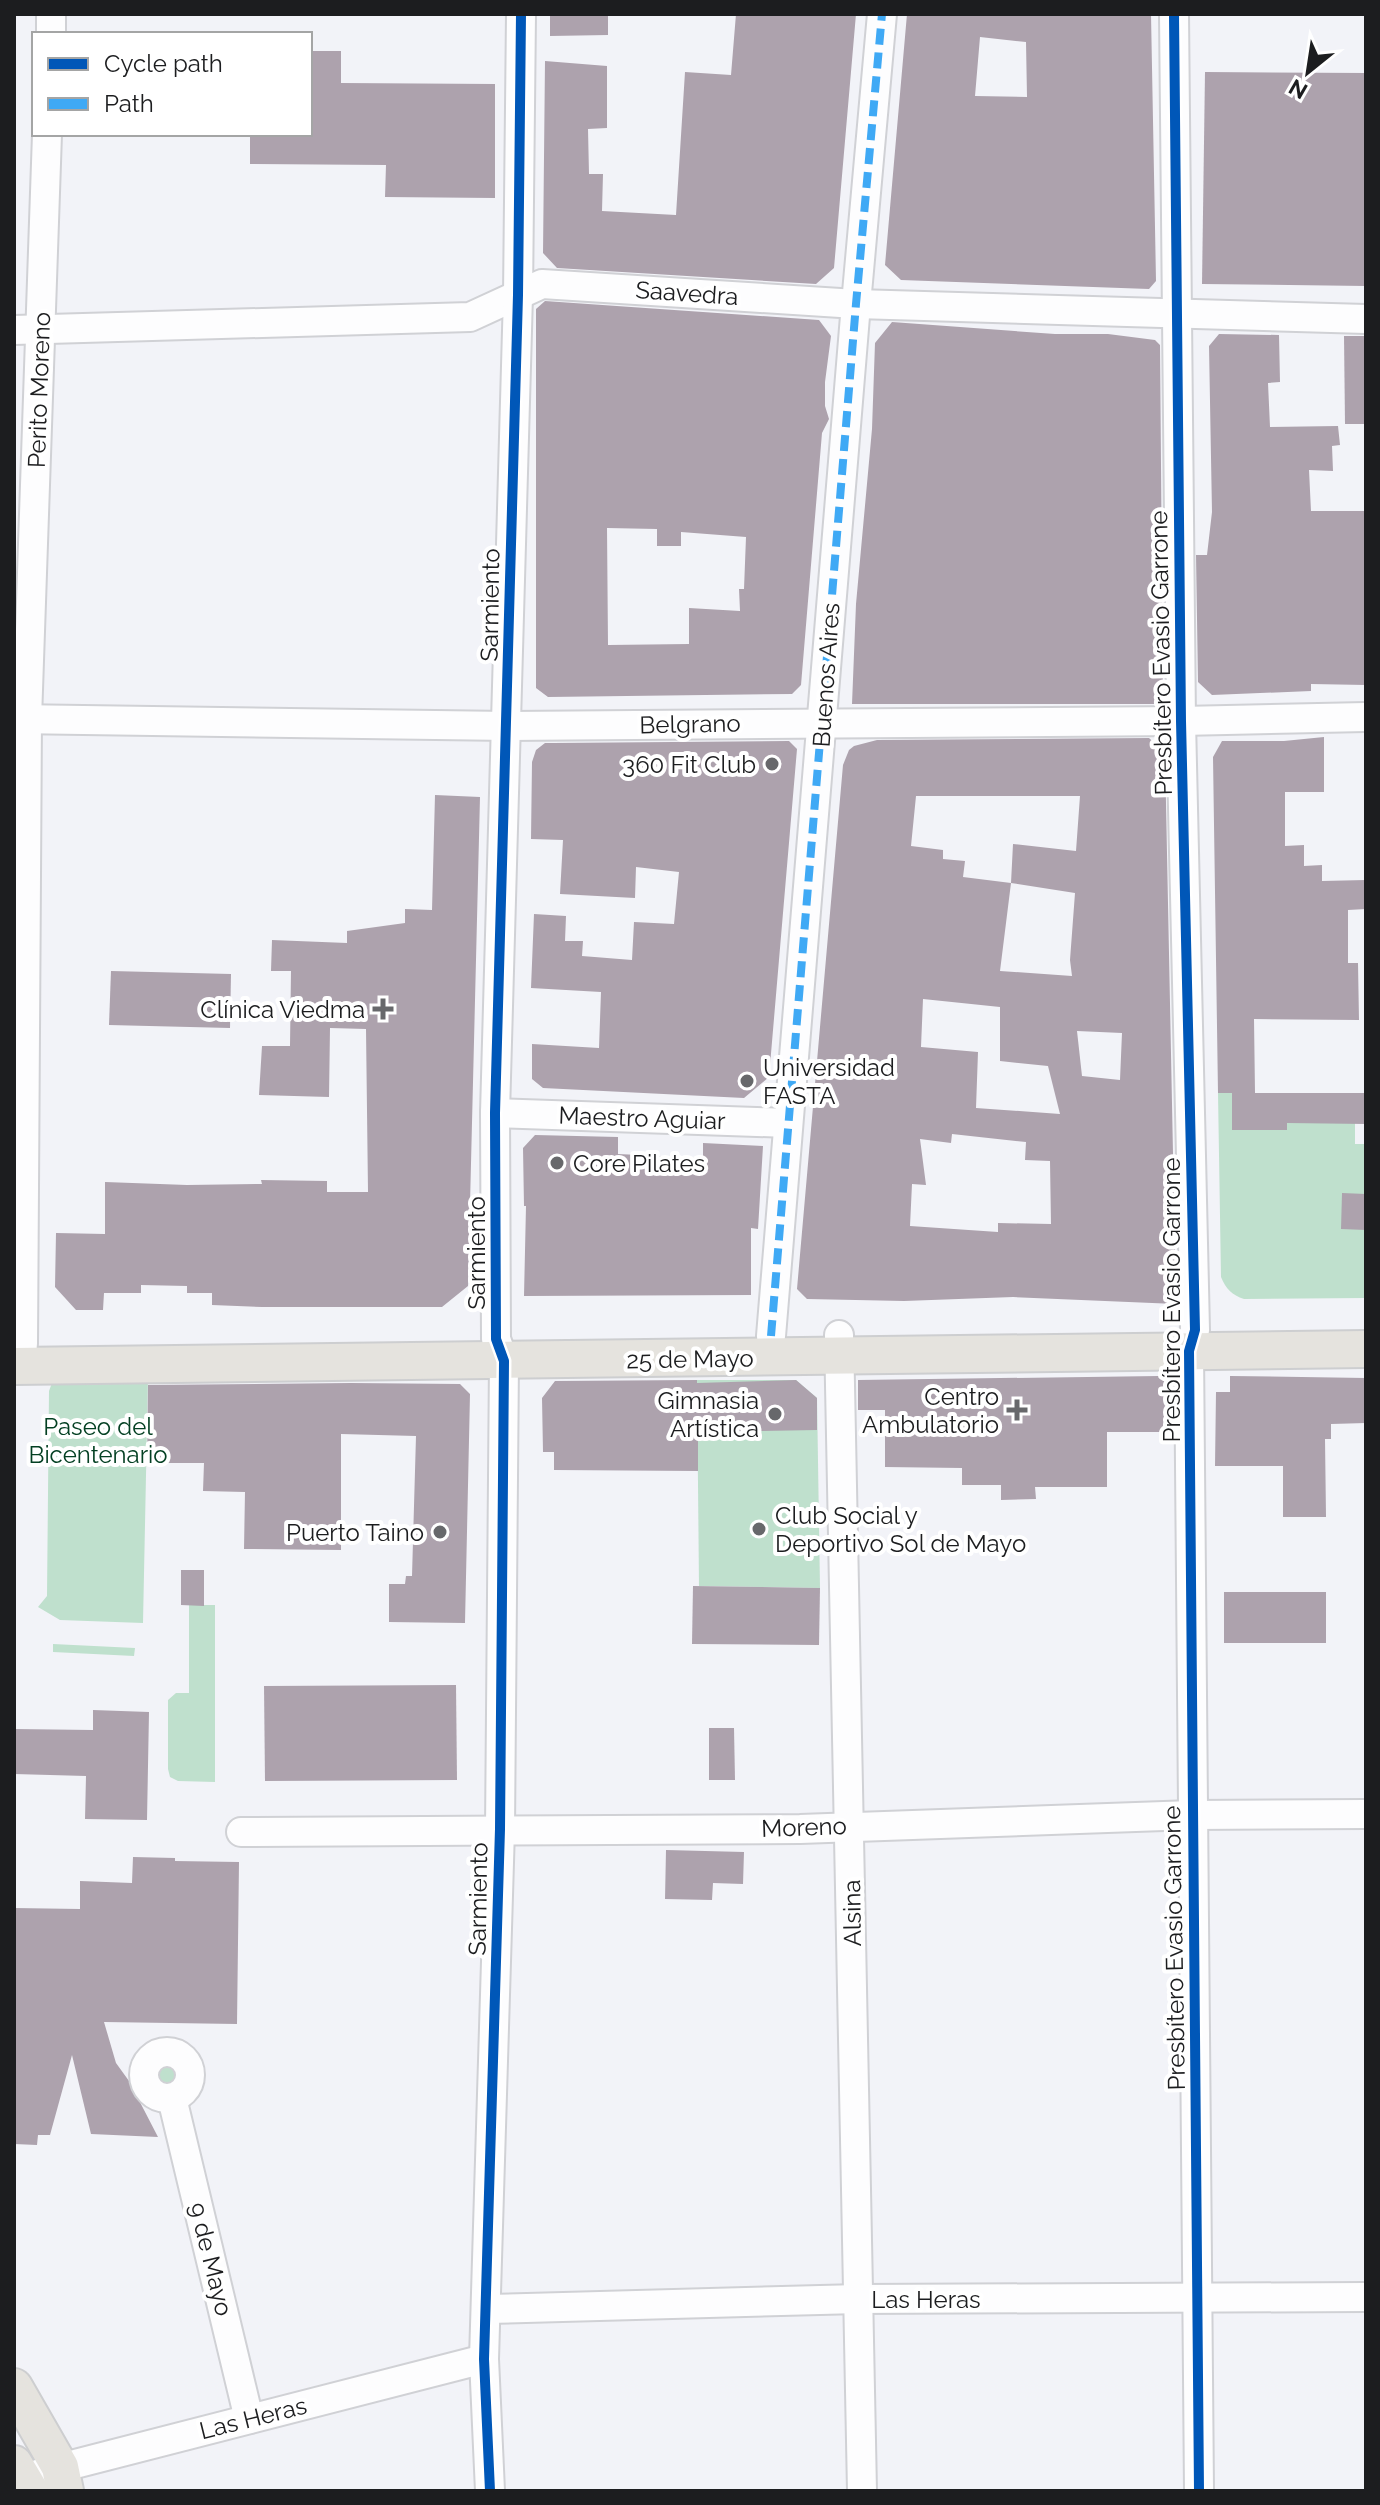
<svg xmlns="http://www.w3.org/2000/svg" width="1380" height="2505" viewBox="0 0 1380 2505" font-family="Raleway,sans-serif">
<rect width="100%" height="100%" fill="#f2f3f8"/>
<g fill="#bfe0cd">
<path d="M1218,1093h14v37h55v-7h68v21h11v154l-122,1c-12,-4 -18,-10 -23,-22z"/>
<path d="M148,1377l-5,246 -83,-3 -22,-13 9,-11 2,-205 3,-8z"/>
<path d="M697,1380h99l21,18 3,190 -121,-2z"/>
<path d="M189,1605h26v177l-37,-1 -8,-4 -2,-8v-69l8,-7h13z"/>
<path d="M53,1644l82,4 -1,8 -81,-4z"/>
<circle cx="167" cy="2075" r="16"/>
</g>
<g fill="#ada2ad" fill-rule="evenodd">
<path d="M550,14h58v21l-58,1z"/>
<path d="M736,14h120l-22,254 -18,16 -259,-16 -14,-15 2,-192 62,5v62l-19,1 1,45h14l-1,37 74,4 9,-143 46,3z"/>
<path d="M907,14h244l5,267 -7,8 -248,-9 -16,-15zM980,37l46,5 1,55 -52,-1z"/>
<path d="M310,51h31v32l154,1v114l-110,-1 1,-32 -136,-1v-30h60z"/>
<path d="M1205,72l161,1v213l-164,-2z"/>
<path d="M545,301l274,19 12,16 -6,46v24l4,13 -7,14 -21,252 -9,9 -244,3 -12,-9v-379zM607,528l50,1v17h24v-14l65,5 -2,52h-5l1,22 -51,-3v36l-81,1z"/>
<path d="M892,322l163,12h53l47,6 5,5 3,359h-311l4,-100 16,-175 3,-86z"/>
<path d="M1219,334l60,1 1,47 -12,1 2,44 68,-1 2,19 -8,1 1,25 -24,-1 2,41h55v174l-55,-1v7l-99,4 -14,-13 -2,-127h11l5,-43 -3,-166z"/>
<path d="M1344,336h22v88h-21z"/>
<path d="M1324,737v55h-39v54l19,-1v21l18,-1v16l44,-1v29l-18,1v53h10l1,57 -105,-1 1,74h111v31l-79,-1v7h-55v-37h-14l-5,-336 9,-16h62z"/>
<path d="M1149,738l16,15 11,551 -163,-7 -109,4 -97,-2 -10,-10 46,-524 6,-15 5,-4 23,-6zM916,796h164l-4,55 -63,-7 -2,39 -48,-6 2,-16 -22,-2v-9l-32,-4zM1011,883l64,10 -5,67 2,16 -72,-5zM923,999l77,8v54l48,5 12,48 -84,-6 2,-56 -57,-5zM1077,1031l45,2 -2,47 -38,-4zM952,1134l74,8 -1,18 25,1 1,63 -53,-1v9l-88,-6 2,-42 14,1 -6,-46 31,4z"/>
<path d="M789,741l8,8 -28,328 -25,21 -201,-10 -11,-9v-35l67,4 2,-56 -70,-4 3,-74 32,2 -1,25h18l-1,15 50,4 2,-38 40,2 5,-52 -43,-5 -1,31 -75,-4 3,-54 -32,-1 1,-77 4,-12 9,-7h8z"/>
<path d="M435,795l45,2 -12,489 -26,21h-180l-50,-2v-12h-25v-7l-46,-1v8h-37l-1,17h-27l-21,-23 1,-54 49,1v-52l82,3 75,-1 -1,-4 66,1v11h41l-2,-163 -36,-1 -1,69 -70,-2 3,-49h28l1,-75h-20l1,-31 75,3v-12l58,-8v-14l27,1z"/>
<path d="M111,971l120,3 -1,54 -121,-3z"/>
<path d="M535,1135l83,2v17l85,4v-15l60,3 -5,83 -7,-1v67l-227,1 2,-90h-2l-1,-58z"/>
<path d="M1342,1193l24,1v36l-25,-1z"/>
<path d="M1159,1376l11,11 1,45h-64v55h-72l1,12 -35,1v-15h-39v-17l-77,-1v-57h-27v-30z"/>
<path d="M1230,1376l136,2v45l-35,1v15h-6l1,78h-43v-51h-68l1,-74h14z"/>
<path d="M697,1380v3l99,-3 21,18v32l-119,2v39l-144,-1v-18h-11l-1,-54 13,-17z"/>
<path d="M351,1383l109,1 10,10 -5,229 -76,-1v-38h16l1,-8h6l4,-140 -75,-2v116l-97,-1 1,-57 -42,-1 1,-28h-57l1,-78z"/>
<path d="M181,1570h23v36l-23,-1z"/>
<path d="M693,1586l127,2 -1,57 -127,-1z"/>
<rect x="1224" y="1592" width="102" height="51"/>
<path d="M456,1685l1,95 -192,1 -1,-95z"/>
<path d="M93,1710l56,2 -2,108 -62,-1 1,-43 -72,-2v-45l79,1z"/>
<path d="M709,1728h25l1,52h-26z"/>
<path d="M666,1850l78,2 -1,32 -30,-1 -1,17 -47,-1z"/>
<path d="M133,1857l42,1v3l64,1 -2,162 -133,-2 12,41 13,18 29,56 -67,-3 -19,-79 -22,80h-12l-1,10 -23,-1v-236l66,1v-28l52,2z"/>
</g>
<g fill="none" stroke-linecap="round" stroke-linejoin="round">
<defs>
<g id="minor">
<path d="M1174,14l7,707 14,609 -6,21 10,1140"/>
<path d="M51,34v-20"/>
<path d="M14,330l456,-13 72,-33 314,20 510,15"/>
<path d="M14,719l494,7 673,-5 185,-4"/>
<path d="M495,1113l293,10"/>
<path d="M839,1335l23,1156"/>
<path d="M771,1336l85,-1032 26,-290"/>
<path d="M21,1366l2,-23 4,-624 20,-585"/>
<path d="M241,1832l559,-3 392,-14 174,-1"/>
<circle cx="167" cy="2075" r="23"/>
<path d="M172,2098l77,321"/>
<path d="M487,2309l372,-10 507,-2"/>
<path d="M40,2473l444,-114"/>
<path d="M490,2491l-6,-132 16,-530 4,-468 -8,-22 -1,-226 23,-818 3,-281"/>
</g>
<g id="major">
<path d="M14,1366l1352,-17"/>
<path d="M14,2387l46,80 5,24"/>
<path d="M14,2464l16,27"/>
</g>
</defs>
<use href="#minor" stroke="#d0d1d5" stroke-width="32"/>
<use href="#major" stroke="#cdced0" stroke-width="40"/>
<use href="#minor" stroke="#fdfdfe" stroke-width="28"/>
<use href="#major" stroke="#e5e3de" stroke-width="36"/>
<path stroke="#3fa9f5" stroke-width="8" stroke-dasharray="16 8" stroke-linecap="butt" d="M771,1336l85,-1032 26,-290"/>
<defs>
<g id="cycleway">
<path d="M1174,14l7,707 14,609 -6,21 10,1140"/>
<path d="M490,2491l-6,-132 16,-530 4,-468 -8,-22 -1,-226 23,-818 3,-281"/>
</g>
</defs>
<use href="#cycleway" stroke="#fff" stroke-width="15"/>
<use href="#cycleway" stroke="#0057b8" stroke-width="10"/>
</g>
<g fill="#67686b" stroke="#fff" stroke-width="3">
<circle cx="772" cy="764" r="8"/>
<path d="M379 997h8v8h8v8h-8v8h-8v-8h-8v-8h8z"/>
<circle cx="747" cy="1081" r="8"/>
<circle cx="557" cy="1163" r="8"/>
<path d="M1013 1398h8v8h8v8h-8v8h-8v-8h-8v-8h8z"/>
<circle cx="775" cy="1414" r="8"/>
<circle cx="759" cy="1529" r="8"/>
<circle cx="440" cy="1532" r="8"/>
</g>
<g text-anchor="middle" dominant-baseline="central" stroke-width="8" stroke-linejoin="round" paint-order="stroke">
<g font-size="24" fill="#1c1d1f" stroke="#fff">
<text transform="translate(687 293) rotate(4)">Saavedra</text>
<text transform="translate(39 390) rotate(-88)">Perito Moreno</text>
<text transform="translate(490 605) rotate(-89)">Sarmiento</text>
<text transform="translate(1161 653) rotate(-91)">Presbítero Evasio Garrone</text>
<text transform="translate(826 675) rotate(-86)">Buenos Aires</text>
<text transform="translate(690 724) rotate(-1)">Belgrano</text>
<text transform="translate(642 1118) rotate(2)">Maestro Aguiar</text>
<text transform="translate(476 1253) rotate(-90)">Sarmiento</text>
<text transform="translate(1171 1300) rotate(-90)">Presbítero Evasio Garrone</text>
<text transform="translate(690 1359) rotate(-1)">25 de Mayo</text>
<text transform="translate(804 1827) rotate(-2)">Moreno</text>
<text transform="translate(478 1899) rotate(-89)">Sarmiento</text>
<text transform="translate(852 1913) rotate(-91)">Alsina</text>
<text transform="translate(1174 1948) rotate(-91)">Presbítero Evasio Garrone</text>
<text transform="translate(211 2259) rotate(76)">9 de Mayo</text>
<text x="926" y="2299">Las Heras</text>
<text transform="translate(253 2418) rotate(-14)">Las Heras</text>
</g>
<g font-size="24" fill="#1c1d1f" stroke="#fff" text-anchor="end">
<text x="756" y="764">360 Fit Club</text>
<text x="365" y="1009">Clínica Viedma</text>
<text x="763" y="1067" text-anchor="start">Universidad<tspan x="763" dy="28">FASTA</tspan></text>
<text x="573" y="1163" text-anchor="start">Core Pilates</text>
<text x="999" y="1396">Centro<tspan x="999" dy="28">Ambulatorio</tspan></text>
<text x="759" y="1400">Gimnasia<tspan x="759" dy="28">Artística</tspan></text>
<text x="775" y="1515" text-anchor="start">Club Social y<tspan x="775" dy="28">Deportivo Sol de Mayo</tspan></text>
<text x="424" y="1532">Puerto Taino</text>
</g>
<g font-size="24" fill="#044023" stroke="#fff">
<text x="98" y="1426">Paseo del<tspan x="98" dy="28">Bicentenario</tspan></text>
</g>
</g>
<rect width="1380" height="2505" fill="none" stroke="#1c1d1f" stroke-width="32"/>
<rect x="32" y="32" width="280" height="104" fill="#ffffff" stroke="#a4a5a5" stroke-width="2"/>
<rect x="48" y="58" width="40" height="12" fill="#0057b8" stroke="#a4a5a5" stroke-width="2"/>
<text x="104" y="72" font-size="24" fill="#1c1d1f">Cycle path</text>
<rect x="48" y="98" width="40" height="12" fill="#3fa9f5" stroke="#a4a5a5" stroke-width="2"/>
<text x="104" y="112" font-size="24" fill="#1c1d1f">Path</text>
<g transform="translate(1308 72) rotate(210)" stroke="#ffffff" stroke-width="6" paint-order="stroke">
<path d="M0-6L14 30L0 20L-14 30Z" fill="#1c1d1f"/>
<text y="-12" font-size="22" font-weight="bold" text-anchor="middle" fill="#1c1d1f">N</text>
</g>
</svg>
